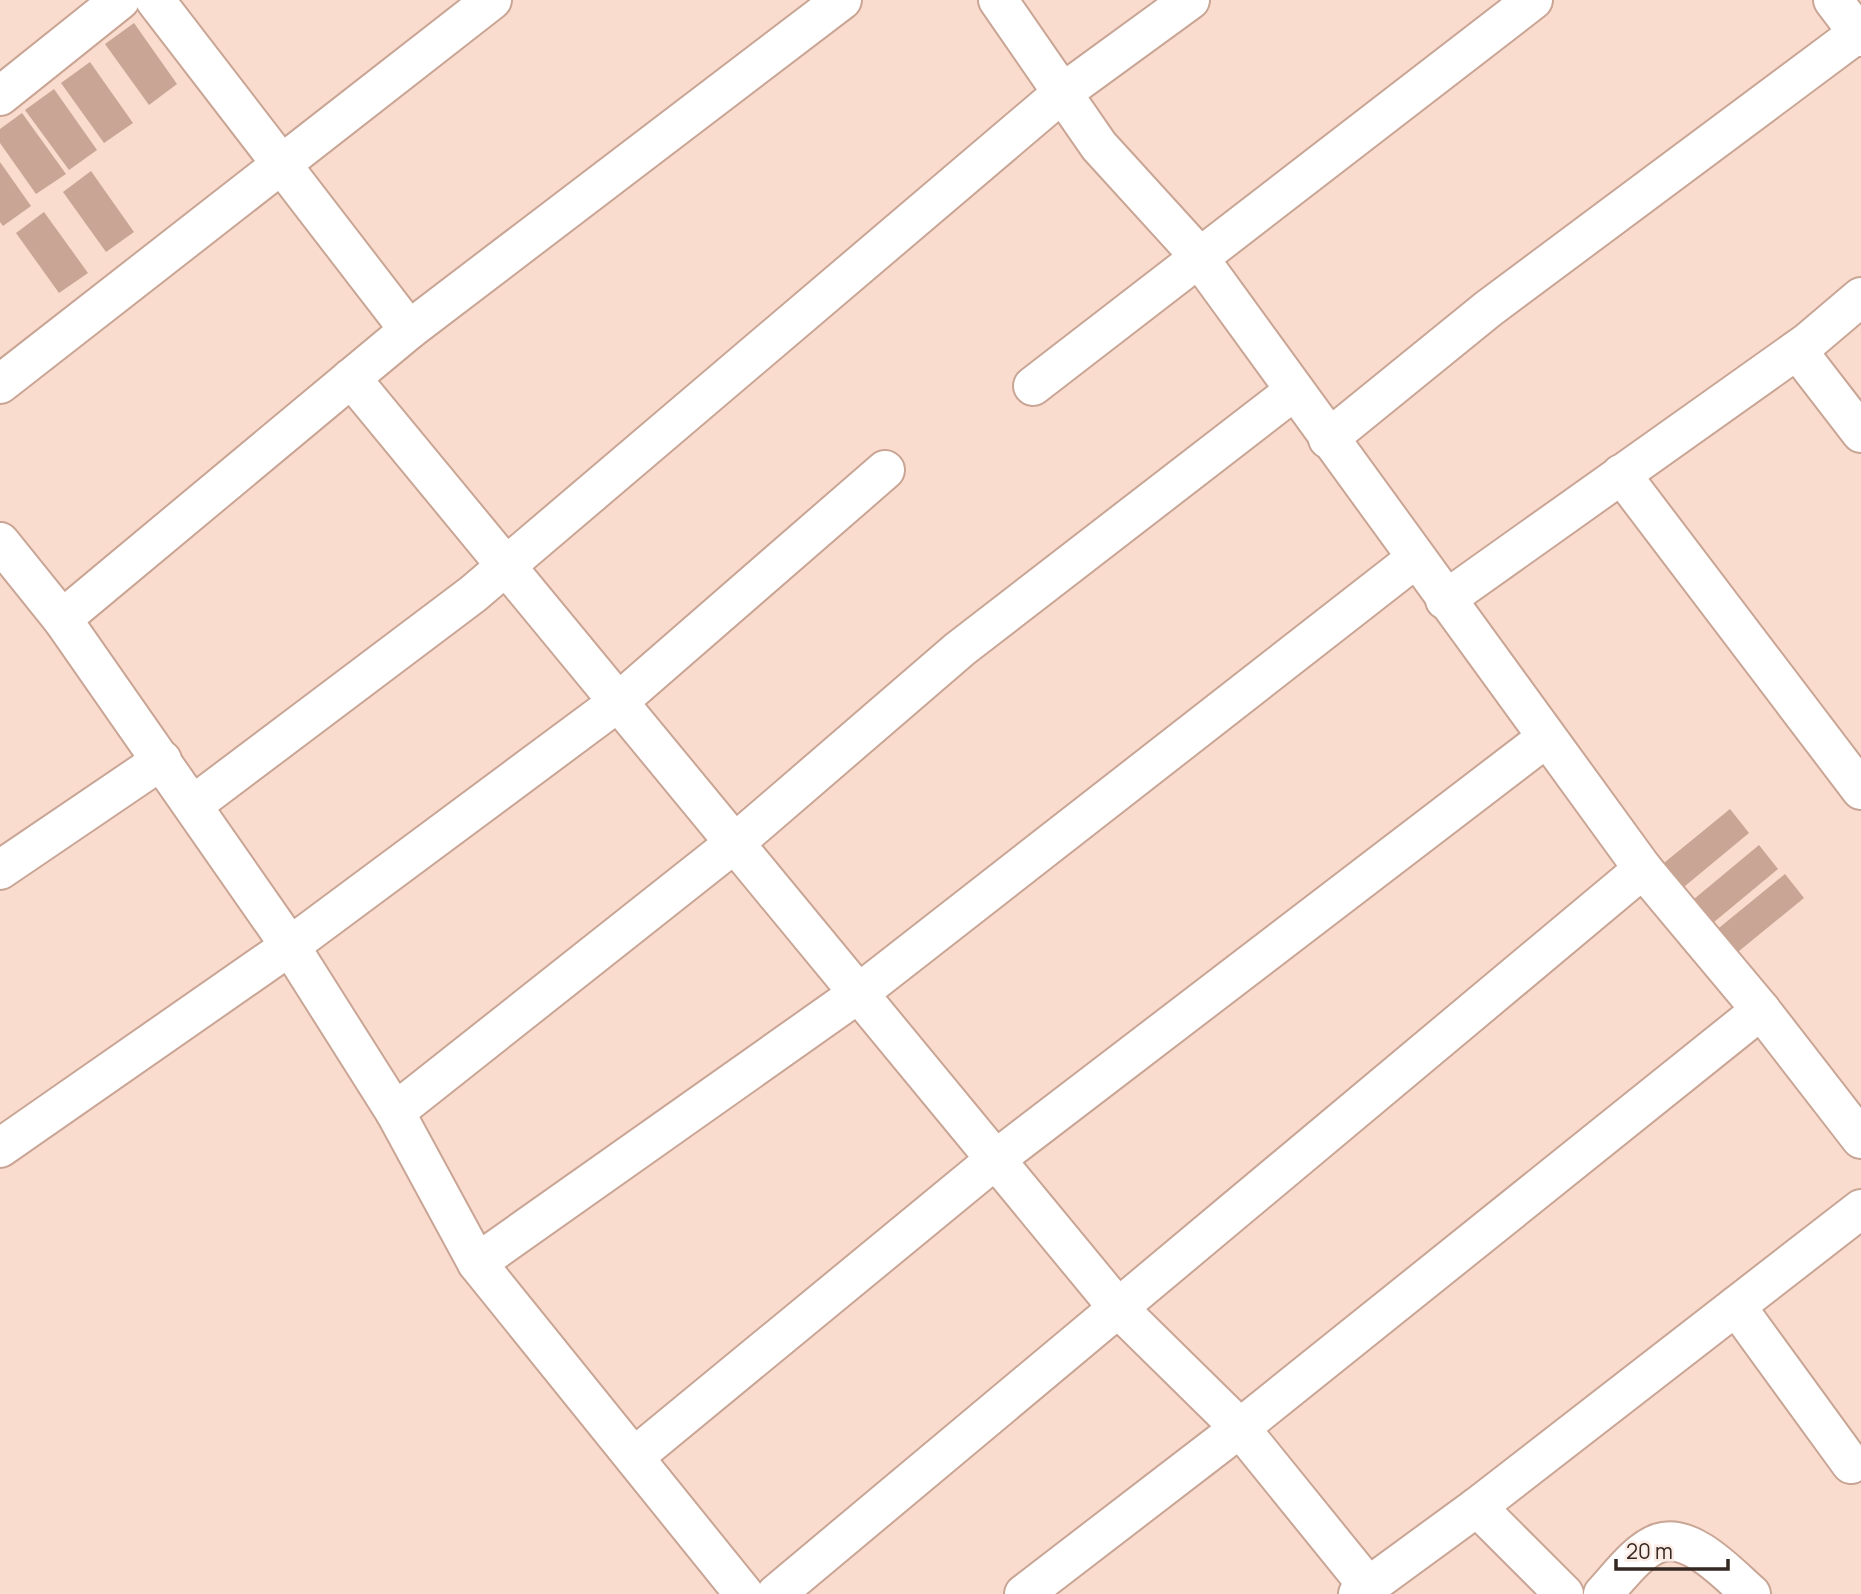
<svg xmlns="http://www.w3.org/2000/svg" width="1861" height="1594" viewBox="0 0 1861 1594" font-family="Manrope,sans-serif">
<rect width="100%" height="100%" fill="#fadcce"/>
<g fill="#c8a594">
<path d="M134,23l43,61 -28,21 -44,-61z"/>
<path d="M90,62l43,61 -29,20 -43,-60z"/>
<path d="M54,89l43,61 -28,20 -44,-60z"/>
<path d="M22,113l44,61 -30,20 -36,-51v-14z"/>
<path d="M0,162l31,44 -28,20 -3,-4z"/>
<path d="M91,171l43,61 -28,20 -43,-60z"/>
<path d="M44,212l44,61 -29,20 -43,-60z"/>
<path d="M1730,809l19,24 -70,58 -20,-24z"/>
<path d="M1759,845l19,24 -70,58 -20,-23z"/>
<path d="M1785,874l19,24 -71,58 -19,-24z"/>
</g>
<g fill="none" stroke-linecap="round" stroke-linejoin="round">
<defs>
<g id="minor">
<path d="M155,0l254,330"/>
<path d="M998,0l101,146 92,101 452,622 118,141 100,129"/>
<path d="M1833,0l28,37"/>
<path d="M0,96l120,-96"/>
<path d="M1797,350l64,83"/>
<path d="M351,378l767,930 122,120 128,158"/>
<path d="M0,384l492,-384"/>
<path d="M1033,386l500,-386"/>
<path d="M1328,439l160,-130 370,-276"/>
<path d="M1621,474l240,316"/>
<path d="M0,542l62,77 228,327 105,166 82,151 267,331"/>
<path d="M1445,600l363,-258 53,-45"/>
<path d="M62,619l347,-289 433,-330"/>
<path d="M193,805l280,-211 588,-500 129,-94"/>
<path d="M0,870l162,-110"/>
<path d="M395,1112l341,-270 224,-193 334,-258"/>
<path d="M0,1148l290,-202 327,-243 268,-233"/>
<path d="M477,1263l382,-270 556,-434"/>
<path d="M1736,1306l115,158"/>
<path d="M634,1457l362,-298 550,-421"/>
<path d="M1477,1507l87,87"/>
<path d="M776,1594l867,-725"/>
<path d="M1024,1594l216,-166 521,-418"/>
<path d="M1358,1594l119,-87 384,-298"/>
<path d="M1603,1594c15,-16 35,-44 56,-51 32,-11 71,33 92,51"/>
</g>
</defs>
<use href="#minor" stroke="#c9a595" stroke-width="42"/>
<use href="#minor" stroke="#fff" stroke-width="38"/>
</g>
<path d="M1616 1559v10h112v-10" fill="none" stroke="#352721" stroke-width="3.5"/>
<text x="1626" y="1559" font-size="21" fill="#352721" stroke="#fcece6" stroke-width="5" paint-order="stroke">20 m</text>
</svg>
